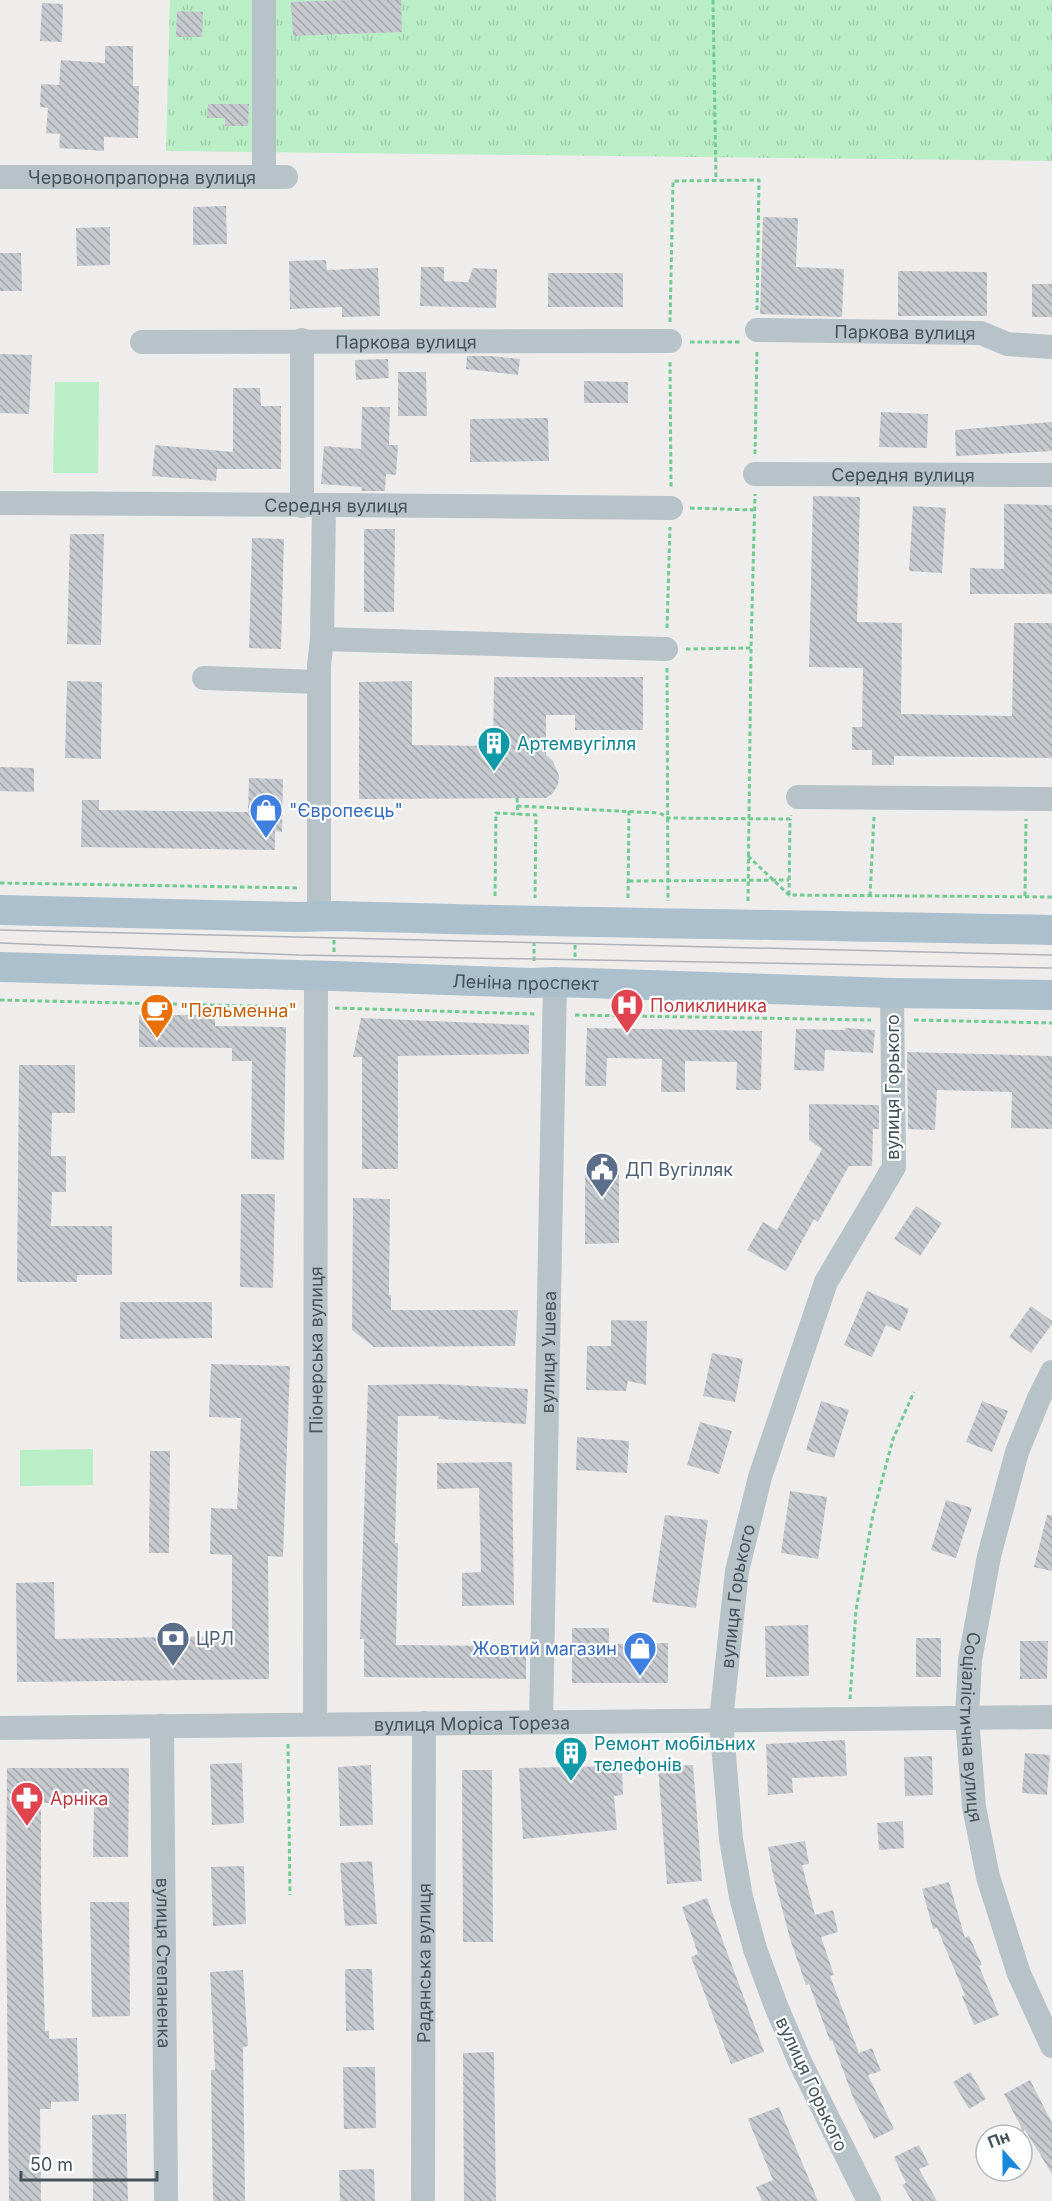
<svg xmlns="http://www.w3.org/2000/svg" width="1052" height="2201" viewBox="0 0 1052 2201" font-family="Inter,sans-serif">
<defs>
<pattern id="park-tufts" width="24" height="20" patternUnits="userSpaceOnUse" patternTransform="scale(1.5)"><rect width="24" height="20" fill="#b9eec6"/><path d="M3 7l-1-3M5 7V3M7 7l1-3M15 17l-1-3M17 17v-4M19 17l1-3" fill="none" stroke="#a0ceac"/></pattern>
<pattern id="building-back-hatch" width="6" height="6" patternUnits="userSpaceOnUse" patternTransform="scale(1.5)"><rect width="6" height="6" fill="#c6cacf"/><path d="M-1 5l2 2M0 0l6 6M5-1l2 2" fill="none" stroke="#a2a7ab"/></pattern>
</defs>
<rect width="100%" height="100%" fill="#efecec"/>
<g fill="#b9eec6">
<path d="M55,382h44l-1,91h-45z"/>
<path d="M93,1449v36l-73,1v-36z"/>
</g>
<path fill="url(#park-tufts)" d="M170,0h882v161l-886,-10z"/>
<g fill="url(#building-back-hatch)">
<path d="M347,0h54l1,32 -109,4 -2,-34z"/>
<path d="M42,3l21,1 -1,38 -22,-1z"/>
<path d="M177,11l26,1 -1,25h-26z"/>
<path d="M105,46h28v40h6l-1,52 -34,-1v14l-45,-3 1,-14 -14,-1 2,-25 -8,-1 1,-23 18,1 2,-25 44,3z"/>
<path d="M208,104h41l-1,22h-23v-8h-18z"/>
<path d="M226,206l1,38 -34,1v-38z"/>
<path d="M763,217l35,1 -2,49 48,2 -2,48 -82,-3z"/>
<path d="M110,227v38l-33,1 -1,-38z"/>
<path d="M0,253h21l1,38h-22z"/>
<path d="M326,260l1,10 51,-2 2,48 -38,1v-10l-52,2 -1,-48z"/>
<path d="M421,267h23v14l24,1 5,-14 24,1 -1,39 -76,-2z"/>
<path d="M898,271l89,1v44h-89z"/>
<rect x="548" y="273" width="75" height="34"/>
<rect x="1032" y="284" width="20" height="33"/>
<path d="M0,354l32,1 -3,59 -29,-1z"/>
<path d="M467,356h24l29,3 -2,16 -52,-6z"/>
<path d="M388,359l1,19 -33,2 -1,-20z"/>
<path d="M398,372h28l1,44h-29z"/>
<path d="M584,381l44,1v21h-44z"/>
<path d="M233,388h27l1,18h20v63h-64l-1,12 -64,-5 3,-31 78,7z"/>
<path d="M362,407h28l-1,38h9l-2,30 -10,-1 -1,17h-24l1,-4 -41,-3 3,-38 37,3z"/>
<path d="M881,412l47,2 -1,34 -48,-1z"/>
<path d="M548,418l1,43 -79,1v-43z"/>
<path d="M1052,422v29l-96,5 -1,-26z"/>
<path d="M813,496l47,1 -3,125 45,1 -1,91 111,2 2,-93h38v135l-158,-2v9h-22v-15h-20v-23h10l1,-59 -54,-1z"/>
<path d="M1004,504l48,1v89h-82v-26l34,1z"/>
<path d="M913,506l33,2 -4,65 -33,-2z"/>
<path d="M364,529h31l-1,83h-30z"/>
<path d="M70,534h34l-3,111 -34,-1z"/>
<path d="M252,538l32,1 -3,110 -32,-1z"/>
<path d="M494,677h149v53h-68v-15h-29v40l7,6 6,15 -1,9 -5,8 -7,5 -187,1v-117l53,-1v64l81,1z"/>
<path d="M67,681l35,1 -1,77 -36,-1z"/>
<path d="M0,767l34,1v24l-34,-1z"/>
<path d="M249,778l34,1 -1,53 -7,-1v19l-194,-3 1,-47h17v10l149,2z"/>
<path d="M139,1015h76v11l71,1 -2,133 -33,-1 1,-98h-20v-13l-93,-1z"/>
<path d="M361,1018l168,7v29l-131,2v113h-36v-112h-9z"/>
<path d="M587,1028l175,3 -1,59h-25l1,-28 -52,-1v31h-24l1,-33 -55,-1 -1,28h-21z"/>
<path d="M845,1028l30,2 -2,23 -48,-3 -1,21 -30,-1 2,-41 49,1z"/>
<path d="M907,1052l145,4v73l-41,-1 1,-36 -75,-2 -2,40 -27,-1z"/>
<path d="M19,1065h56v48h-23l-1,43h15v36h-14l-1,34h61v49h-35v7h-60z"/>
<path d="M809,1104l70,1v24h-6l-1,37h-23l-31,56 -4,-3 -28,52 -39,-21 16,-28 14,8 45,-81 -13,-9z"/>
<path d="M585,1164h34v79l-34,1z"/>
<path d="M241,1194h34l-2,94 -33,-1z"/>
<path d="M353,1198l37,1 -1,96h2v15h127l-3,36 -141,1 -22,-17z"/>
<path d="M916,1206l26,17 -22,33 -26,-17z"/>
<path d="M867,1291l42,18 -9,22 -14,-6 -14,32 -28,-12z"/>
<path d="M120,1302h92v36l-92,1z"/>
<path d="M1031,1306l21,15v3l-21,29 -22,-16z"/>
<path d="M611,1320l36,1 -1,64 -18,-4 -2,10 -40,-1 1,-44h24z"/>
<path d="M712,1353l31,6 -8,43 -32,-6z"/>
<path d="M211,1364l79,2 -7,191 -15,-1 1,123 -252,3 -1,-99 38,-1 1,57 177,-3v-81l-22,-1 1,-46 26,1 4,-91 -32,-1z"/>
<path d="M440,1384l88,5 -2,35 -88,-5 1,-3h-41l-3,127h3l-2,102 130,1v33l-162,-2v-38h-4l8,-254z"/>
<path d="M821,1401l28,9 -15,48 -28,-8z"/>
<path d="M982,1401l26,10 -16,41 -26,-10z"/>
<path d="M700,1422l32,9 -13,43 -32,-9z"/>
<path d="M577,1437l52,4 -2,32 -51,-3z"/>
<path d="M150,1451h20l-1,102h-20z"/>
<path d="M512,1462l2,143 -52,1v-33l19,-1 -2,-84 -42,1v-26z"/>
<path d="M790,1491l37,6 -9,62 -37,-6z"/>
<path d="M946,1500l26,8 -16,50 -25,-8z"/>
<path d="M665,1515l43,5 -12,88 -44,-6z"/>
<path d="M1047,1515h5v56l-18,-4z"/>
<path d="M808,1625l1,51 -43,1 -1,-51z"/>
<path d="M572,1628h37v16l59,-1v40h-96z"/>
<rect x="916" y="1638" width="25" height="39"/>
<path d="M1020,1641h28l-1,38h-27z"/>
<path d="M845,1740l2,36 -55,2 1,15 -25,2 -2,-51z"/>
<path d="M1025,1753l25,2 -3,40 -25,-2z"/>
<path d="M932,1756l1,39 -28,1 -1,-39z"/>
<path d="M242,1763l2,60 -32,2 -2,-61z"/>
<path d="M371,1765l2,60 -33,1 -2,-59z"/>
<path d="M693,1765l9,116 -35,3 -9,-117z"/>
<path d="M622,1766l1,29 -9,1 3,34 -94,9 -4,-71z"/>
<path d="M7,1768h122l-1,89h-35l1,-54h-53v97l4,131h4v8l28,-1 2,63 -28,1v7h-11l1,92h-32l-3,-300z"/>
<path d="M462,1770h30l1,172h-30z"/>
<path d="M903,1821l1,27 -25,2 -2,-27z"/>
<path d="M805,1841l4,23 -7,1 13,50 18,-5 5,22 -17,5 13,38 -4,1 29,77 13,-5 9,23 -13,4 26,54 -20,10 -20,-39 -22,-60 -2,1 -21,-57 -3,1 -15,-43 -18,-67 -5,-28z"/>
<path d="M372,1861l5,63 -32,2 -5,-63z"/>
<path d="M244,1866l2,58 -33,2 -2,-59z"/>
<path d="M949,1882l16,56 4,-2 13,29 -3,1 20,49 -25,10 -12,-29 3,-1 -28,-67 -4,1 -11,-40z"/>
<path d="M707,1898l57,154 -33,12 -40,-107 7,-3 -16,-47z"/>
<path d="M90,1902h39l1,114 -38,1z"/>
<path d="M345,1969h27l2,61 -28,1z"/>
<path d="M243,1970l5,76 -5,1 2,154h-32l-2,-131h4l-5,-98z"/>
<path d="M494,2052l2,149h-32l-1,-148z"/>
<path d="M343,2067h32l1,61 -32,1z"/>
<path d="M970,2072l16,27 -17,10 -16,-27z"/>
<path d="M1030,2080l22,43v51l-27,-44 -2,1 -19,-37z"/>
<path d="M779,2107l39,94h-56l-6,-14 17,-7 -25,-61z"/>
<path d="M126,2114l2,87h-35l-1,-86z"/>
<path d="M919,2145l10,20 -10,4 18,32h-25l-10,-16 4,-2 -12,-26z"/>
<path d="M374,2169l1,32h-35l-1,-31z"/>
</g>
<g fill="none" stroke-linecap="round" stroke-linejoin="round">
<g stroke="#71cc93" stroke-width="3" stroke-dasharray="4.5 3" stroke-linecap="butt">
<path d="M713,0l3,180"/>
<path d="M670,322l3,-141 86,-1 -2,130"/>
<path d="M690,342h50"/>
<path d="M670,362l1,125"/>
<path d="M755,454l2,-104"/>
<path d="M690,508l64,2"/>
<path d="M667,628l3,-101"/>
<path d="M686,649l65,-1"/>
<path d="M667,668l1,233"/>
<path d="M517,798l1,17"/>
<path d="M517,806l142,7"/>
<path d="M660,813l8,5 122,1 1,-4"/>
<path d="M748,856l41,39 263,2"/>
<path d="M629,881l160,-1"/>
<path d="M0,883l300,5"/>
<path d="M789,895l1,-76"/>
<path d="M495,896l1,-83 40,2 -1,83"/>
<path d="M870,896l4,-79"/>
<path d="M1025,896l1,-77"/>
<path d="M628,898l1,-87"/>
<path d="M748,901l3,-253 4,-154"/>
<path d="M575,945v14"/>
<path d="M334,952v-14"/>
<path d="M534,961v-18"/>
<path d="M0,1000l295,7"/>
<path d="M335,1008l200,6"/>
<path d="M575,1015l296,5"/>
<path d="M914,1020l138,3"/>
<path d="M850,1699l6,-89 17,-96 20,-75 21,-47"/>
<path d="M288,1744l2,151"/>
</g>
<g stroke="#b7c3c9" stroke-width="24">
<path d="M264,0v177"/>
<path id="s1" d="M0,177h286"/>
<path id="s2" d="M757,330l224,3 26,11 45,3"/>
<path d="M302,340v166"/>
<path id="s3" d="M142,342l528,-1"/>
<path id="s4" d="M755,474l297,1"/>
<path id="s5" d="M0,503c224,2 447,2 671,5"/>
<path d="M322,639l344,10"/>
<path d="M204,678l115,4"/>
<path d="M798,797l254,2"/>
<path d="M319,915v-249l3,-27 2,-132"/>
<path id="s6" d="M1052,1372l-13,26 -22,54 -28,104 -19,104 -3,57 7,90 14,70 31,97 33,72"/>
<path id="s7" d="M541,1722l14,-740"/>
<path id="s8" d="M315,1724l1,-748"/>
<path id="s9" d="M162,1726l4,475"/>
<path id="s10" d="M0,1728l1052,-11"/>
<path id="s11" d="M423,2201l1,-478"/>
<path id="s12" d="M869,2201l-69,-139 -24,-56 -21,-57 -14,-52 -10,-58 -10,-119 16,-149 23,-94 66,-195 68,-115 -2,-174"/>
</g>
<g stroke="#abc0cc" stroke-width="30">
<path d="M0,910l299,7 37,-1c238,7 477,9 716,14"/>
<path id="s13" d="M0,967l334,9 198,7 23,-1 337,11 160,2"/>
</g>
<g stroke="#aeb2b7" stroke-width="1.5">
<path d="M0,930l1052,25"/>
<path d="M0,943l299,12 753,13"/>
</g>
</g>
<defs>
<symbol id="building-pin" viewBox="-11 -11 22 30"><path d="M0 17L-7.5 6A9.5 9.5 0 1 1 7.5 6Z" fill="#0f9aa8" stroke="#fff"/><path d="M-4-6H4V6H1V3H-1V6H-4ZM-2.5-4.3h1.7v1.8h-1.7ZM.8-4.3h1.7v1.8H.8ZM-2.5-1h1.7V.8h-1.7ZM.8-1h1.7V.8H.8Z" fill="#fff"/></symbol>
<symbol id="shop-pin" viewBox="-11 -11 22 30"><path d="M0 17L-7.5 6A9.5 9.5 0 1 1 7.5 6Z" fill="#3f7fe0" stroke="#fff"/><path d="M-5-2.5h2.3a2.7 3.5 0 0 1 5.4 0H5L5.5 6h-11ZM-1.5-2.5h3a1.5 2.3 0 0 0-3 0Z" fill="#fff"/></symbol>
<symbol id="hospital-pin" viewBox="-11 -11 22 30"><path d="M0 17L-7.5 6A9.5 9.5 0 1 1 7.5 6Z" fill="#e0444e" stroke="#fff"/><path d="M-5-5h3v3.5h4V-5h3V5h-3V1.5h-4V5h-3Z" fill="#fff"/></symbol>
<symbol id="cafe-pin" viewBox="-11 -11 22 30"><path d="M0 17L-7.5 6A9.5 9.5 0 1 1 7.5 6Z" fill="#e8710a" stroke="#fff"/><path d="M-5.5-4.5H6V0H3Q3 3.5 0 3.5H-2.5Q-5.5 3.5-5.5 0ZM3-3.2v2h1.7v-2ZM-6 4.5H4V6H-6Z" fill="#fff"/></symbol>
<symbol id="civic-pin" viewBox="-11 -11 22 30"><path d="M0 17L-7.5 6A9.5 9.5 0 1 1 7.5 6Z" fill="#5c6f8a" stroke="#fff"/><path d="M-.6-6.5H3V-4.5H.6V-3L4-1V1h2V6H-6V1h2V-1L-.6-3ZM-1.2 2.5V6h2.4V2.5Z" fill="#fff"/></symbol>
<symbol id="bank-pin" viewBox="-11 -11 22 30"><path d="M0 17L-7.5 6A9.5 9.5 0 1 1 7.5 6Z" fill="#5c6f8a" stroke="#fff"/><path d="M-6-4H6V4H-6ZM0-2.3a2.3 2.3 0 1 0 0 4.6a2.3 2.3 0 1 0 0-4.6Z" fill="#fff"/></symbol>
<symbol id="pharmacy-pin" viewBox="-11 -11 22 30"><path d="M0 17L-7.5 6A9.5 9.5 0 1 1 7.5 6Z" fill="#e0444e" stroke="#fff"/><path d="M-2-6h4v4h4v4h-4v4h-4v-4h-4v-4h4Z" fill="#fff"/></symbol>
</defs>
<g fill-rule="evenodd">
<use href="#building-pin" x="475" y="724" width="38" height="52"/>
<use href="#shop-pin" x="247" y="791" width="38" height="52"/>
<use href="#hospital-pin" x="608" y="986" width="38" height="52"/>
<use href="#cafe-pin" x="138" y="991" width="38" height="52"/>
<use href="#civic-pin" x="583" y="1150" width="38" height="52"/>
<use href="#bank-pin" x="154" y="1619" width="38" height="52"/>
<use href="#shop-pin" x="621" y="1629" width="38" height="52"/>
<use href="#building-pin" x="552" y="1734" width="38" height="52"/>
<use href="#pharmacy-pin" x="8" y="1779" width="38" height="52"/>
</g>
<g text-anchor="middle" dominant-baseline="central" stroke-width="4.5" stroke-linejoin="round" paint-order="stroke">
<g font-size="18" fill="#445259" stroke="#fff">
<text stroke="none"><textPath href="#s1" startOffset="142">Червонопрапорна вулиця</textPath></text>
<text stroke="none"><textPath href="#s2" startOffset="148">Паркова вулиця</textPath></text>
<text stroke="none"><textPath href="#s3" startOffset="264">Паркова вулиця</textPath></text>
<text stroke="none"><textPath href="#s4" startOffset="148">Середня вулиця</textPath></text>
<text stroke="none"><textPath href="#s5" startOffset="336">Середня вулиця</textPath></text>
<text stroke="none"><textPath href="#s13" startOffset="526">Леніна проспект</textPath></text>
<text transform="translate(892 1087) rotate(-90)">вулиця Горького</text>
<text stroke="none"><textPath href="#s8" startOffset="374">Піонерська вулиця</textPath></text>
<text stroke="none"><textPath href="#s7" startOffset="370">вулиця Ушева</textPath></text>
<text stroke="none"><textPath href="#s12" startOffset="634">вулиця Горького</textPath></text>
<text stroke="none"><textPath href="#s10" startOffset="472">вулиця Моріса Тореза</textPath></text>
<text stroke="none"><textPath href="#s6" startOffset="368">Соціалістична вулиця</textPath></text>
<text stroke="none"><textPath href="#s11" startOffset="238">Радянська вулиця</textPath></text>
<text stroke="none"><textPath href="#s9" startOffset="237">вулиця Степаненка</textPath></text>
<text transform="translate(812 2084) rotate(65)">вулиця Горького</text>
</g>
<g font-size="18" fill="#0d838f" stroke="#fff" text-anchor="start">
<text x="517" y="743">Артемвугілля</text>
<text x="594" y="1743">Ремонт мобільних<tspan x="594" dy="21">телефонів</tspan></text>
</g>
<g font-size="18" fill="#366cbe" stroke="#fff" text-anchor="start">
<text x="289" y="810">"Європеєць"</text>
<text x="617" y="1648" text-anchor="end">Жовтий магазин</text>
</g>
<g font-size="18" fill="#be3a42" stroke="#fff" text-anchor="start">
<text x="650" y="1005">Поликлиника</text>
<text x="50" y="1798">Арніка</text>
</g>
<g font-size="18" fill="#c56008" stroke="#fff" text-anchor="start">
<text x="180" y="1010">"Пельменна"</text>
</g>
<g font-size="18" fill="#4e5e75" stroke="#fff" text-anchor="start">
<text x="625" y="1169">ДП Вугілляк</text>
<text x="196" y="1638">ЦРЛ</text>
</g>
</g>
<g transform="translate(1004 2153) rotate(339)"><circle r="28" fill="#ffffff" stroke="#b4babd" stroke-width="1.5"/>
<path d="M0-4.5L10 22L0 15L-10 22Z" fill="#1888dc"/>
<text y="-9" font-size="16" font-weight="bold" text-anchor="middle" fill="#445259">Пн</text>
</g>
<path d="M21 2171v9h136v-9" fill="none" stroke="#445259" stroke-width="3"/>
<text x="30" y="2171" font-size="18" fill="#445259" stroke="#ffffff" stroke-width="4.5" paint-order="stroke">50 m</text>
</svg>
